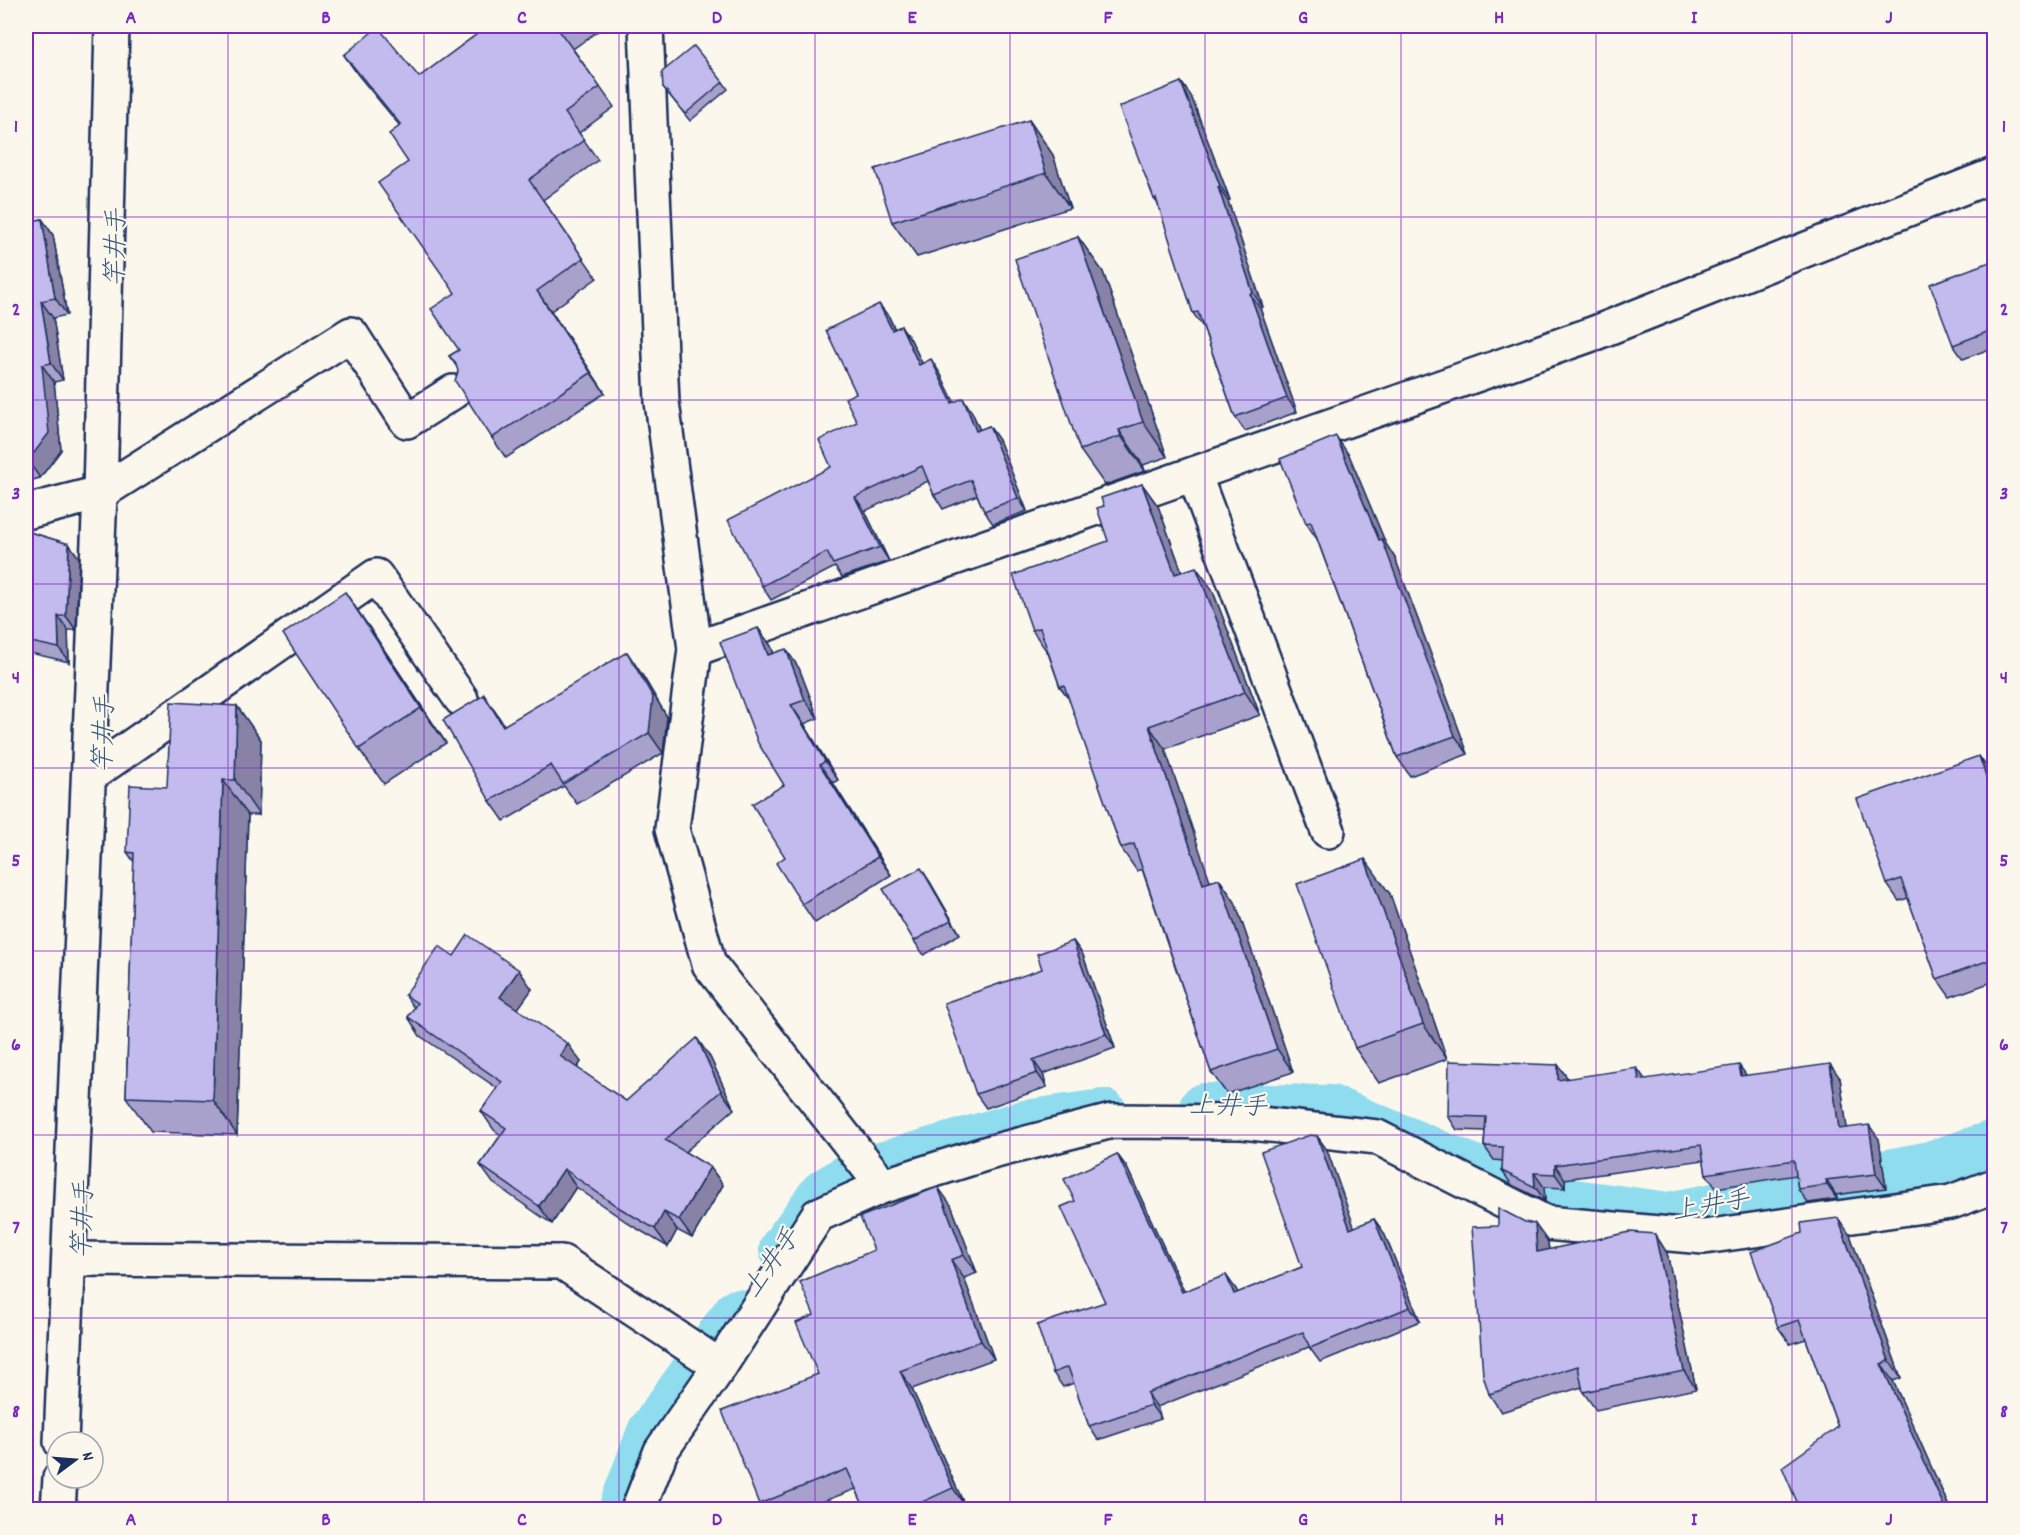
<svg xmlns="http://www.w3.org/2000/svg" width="2020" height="1535" viewBox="0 0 2020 1535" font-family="Dekko,'Klee One',sans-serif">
<rect width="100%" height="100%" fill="#fbf7ec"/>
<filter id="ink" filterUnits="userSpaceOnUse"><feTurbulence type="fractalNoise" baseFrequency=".0167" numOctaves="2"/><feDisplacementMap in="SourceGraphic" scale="12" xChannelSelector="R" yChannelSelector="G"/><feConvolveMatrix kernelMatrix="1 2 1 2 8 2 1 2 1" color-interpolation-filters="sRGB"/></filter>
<g filter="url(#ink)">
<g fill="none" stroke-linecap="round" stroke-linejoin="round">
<g stroke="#8fdcee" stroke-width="50">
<path d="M1204,1108l127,2 214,90 123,17 262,-51 64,-21"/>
<path d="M784,1249l40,-55 30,-19 171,-50 78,-11"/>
<path d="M625,1504l27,-72 85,-118"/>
</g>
<defs>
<g id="minor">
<path d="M646,26l16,376 33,247 -23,180 37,135 174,222"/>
<path d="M1194,474l134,357"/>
<path d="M26,512l74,-19 251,-159 56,87 46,-29"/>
<path d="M695,649l900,-316 399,-158"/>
<path d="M89,776l287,-200 85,123"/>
<path d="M70,1259l492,3 158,104"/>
<path d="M61,1442l39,-949 12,-467"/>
<path d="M58,1510l2,-32"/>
<path d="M638,1510l23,-59 59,-85 98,-151 65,-29 105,-33 124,-32 131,1 134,15 169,86 158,14 247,-35 43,-16"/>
</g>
</defs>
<use href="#minor" stroke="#1b2f5e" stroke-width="38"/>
<use href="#minor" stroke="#fbf7ec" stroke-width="33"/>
</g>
<g fill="#a8a1cc" stroke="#1b2f5e" stroke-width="1.5">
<path d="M488,26h117l-32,23 41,58 -35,26 19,27 -55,40 54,78 -46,33 54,82 -99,65 -14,-20 -35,-71 -8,-11 10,-6 -4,-57 -47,-131 -8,-36 -42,-51 -14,-20 75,22z"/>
<path d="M723,82l5,7 -38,32 -27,-34z"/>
<path d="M1181,82l10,14 39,104 -2,1 35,106 -3,1 37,104 -52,19 -10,-14 -32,-90 -10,-14 -34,-108 -5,-6z"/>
<path d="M1029,120l24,35 17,53 -153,49 -25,-35z"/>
<path d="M42,219l11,16 14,80 -14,3 10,62 -9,2 7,68 -21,28 -14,4v-260z"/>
<path d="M1078,237l25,35 64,185 -24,8 2,6 -40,14 -25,-35z"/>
<path d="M1995,260v87l-32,12 -10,-14z"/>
<path d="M889,317l6,12 6,-3 10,14 11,23 18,10 14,29 18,10 8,18 9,-4 10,14 28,71 -34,13 -9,-13 -7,-16 -34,14 -9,-14 -6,-14 -63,30 24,50 -47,16 -7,-10 -64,33 -9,-14 95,-164 -1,-29z"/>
<path d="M1349,455l37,89 9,14 73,196 -58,22 -13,-19 -80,-218 -11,-16z"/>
<path d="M1142,484l16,22 24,66 30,17 48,126 -95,34 45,133 9,-3 16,23 58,170 -66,22 -16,-22 -69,-203 -5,2 -16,-23 -51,-148 -10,-13 -12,-34 -16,-23 76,-89 -4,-35z"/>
<path d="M26,531l43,13 10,14 -3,72h-8l1,32 -43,-10z"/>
<path d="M369,627l77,116 -62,41 -25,-35z"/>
<path d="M758,628l13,18 3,8 25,14 19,50 -14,6 34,56 -5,3 58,92 -76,48 -13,-19 -17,-47 -1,-72z"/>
<path d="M641,673l26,44 -4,36 -86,51 -13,-18 -60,35 -14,-20 -6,-106 20,30z"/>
<path d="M237,706l24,34 -2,75h-11l-11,320 -86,-3 -25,-35 8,-235 -7,-10z"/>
<path d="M1979,756l12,18 4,10v197l-45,16 -13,-18 -29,-81 -9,3 -12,-17z"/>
<path d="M930,882l30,52 -36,21 -10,-14z"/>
<path d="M1390,894l57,165 -68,24 -24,-35z"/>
<path d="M1073,941l10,14 32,93 -72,26 4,13 -61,21 -10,-14z"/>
<path d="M454,956l78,33 -15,20 64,53 -4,6 49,33 84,-44 24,52 -49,43 25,15 13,18 -31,53 -15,-8 -9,17 -37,-22 -55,-38 -24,37 -59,-41 -13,-18 21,-30 -7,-5 -13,-19 16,-23 -77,-52 -12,-19 6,-9 -9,-13z"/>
<path d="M1558,1065l10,14h77l102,-3 93,2 7,50 32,11 7,49 -50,7 1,4 -29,4 -10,-14 -2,-14 -80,13 -10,-14 -2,-14 -139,19v9l-21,-1 1,14 -33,-16 -10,-14 1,-10 -9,-1 -10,-14 1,-15 -28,-1 -9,-14z"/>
<path d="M1317,1136l10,14 27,78 20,-9 10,14 36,88 -100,41 -11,-15 -152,60 4,12 -63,21 -9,-14 -15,-43 -11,4 -10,-14 52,-71 -30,-101 42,-47 10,14 57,123 52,-2 1,4 65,-26z"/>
<path d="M951,1205l26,68 -13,5 30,81 -82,30 53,117 -7,3h-93l-9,-20 -53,20h-40l-4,-5 115,-254z"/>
<path d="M1655,1234l12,19 29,136 -100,21 -13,-18 -1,-5 -81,25 -12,-18 59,-152 1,8z"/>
<path d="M1850,1235l51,143 -8,3 57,128h-150l38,-82 -32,-88 -16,5 -12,-17z"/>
</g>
<g fill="#8883a6" stroke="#1b2f5e" stroke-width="1.5">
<path d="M1181,82l10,14 39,104 -10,-14z"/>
<path d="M1029,120l24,35 17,53 -24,-35z"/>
<path d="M1218,187l10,14 35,106 -10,-14z"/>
<path d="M42,219l11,16 14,80 -12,-17z"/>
<path d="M1078,237l25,35 64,185 -24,-35z"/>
<path d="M537,291l14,20 54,82 -14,-20z"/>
<path d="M1250,294l10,14 37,104 -10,-14z"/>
<path d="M41,301l12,17 10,62 -12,-17z"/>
<path d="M879,304l10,13 12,27 -9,-14z"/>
<path d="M901,326l10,14 18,38 -10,-13z"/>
<path d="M931,359l9,14 21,43 -9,-13z"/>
<path d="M42,365l12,17 7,68 -21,28 -12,-17z"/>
<path d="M963,398l9,14 14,33 -10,-14z"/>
<path d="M989,426l10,14 28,71 -9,-13z"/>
<path d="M1119,430l24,35 2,6 -24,-35z"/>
<path d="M1336,436l13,19 37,89 9,14 73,196 -13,-18 -76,-196z"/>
<path d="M1142,484l16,22 33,91 -16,-23z"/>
<path d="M855,497l10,14 24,50 -9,-14z"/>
<path d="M69,544l10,14 -3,72 -10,-14z"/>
<path d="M1196,567l16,22 48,126 -15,-23z"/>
<path d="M345,592l24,35 77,116 -25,-35z"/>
<path d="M58,616l10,14 1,32 -10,-14z"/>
<path d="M758,628l13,18 10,28 -13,-19z"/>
<path d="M786,649l13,19 19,50 -13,-18z"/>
<path d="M627,652l14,21 26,44 -4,36 -14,-20z"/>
<path d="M484,695l14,21 19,31 -14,-21z"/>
<path d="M791,705l13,19 34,56 -13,-19z"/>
<path d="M237,706l24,34 -2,75 -24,-35z"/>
<path d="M1149,726l16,23 54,158 -16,-23z"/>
<path d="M1979,756l12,18 4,10v18z"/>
<path d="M820,765l13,18 58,92 -13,-18z"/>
<path d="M223,780l25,35 -11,320 -24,-35z"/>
<path d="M1365,859l25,35 57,165 -24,-35z"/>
<path d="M26,865l1,3 -1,64z"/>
<path d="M921,868l9,14 30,52 -9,-14z"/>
<path d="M1219,879l16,23 58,170 -16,-23z"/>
<path d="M1073,941l10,14 32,93 -9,-14z"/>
<path d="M519,970l13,19 -19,27 -13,-19z"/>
<path d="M697,1038l13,19 24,52 -13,-18z"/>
<path d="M568,1044l13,18 -8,12 -13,-18z"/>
<path d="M1033,1060l10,14 4,13 -10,-14z"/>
<path d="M1830,1064l10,14 9,65 -10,-14z"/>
<path d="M1558,1065l10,14 -10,1z"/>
<path d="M1739,1065l10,14 -8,-3z"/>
<path d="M1637,1068l10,14 -8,-2z"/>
<path d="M1869,1125l10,14 7,49 -10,-14z"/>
<path d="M1317,1136l10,14 33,93 -10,-14z"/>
<path d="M1117,1154l10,14 64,138 -9,-14z"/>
<path d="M1555,1165l10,14v9l-10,-14z"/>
<path d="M710,1167l13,18 -31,53 -13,-18z"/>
<path d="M564,1169l12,18 -24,37 -13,-18z"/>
<path d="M1534,1173l10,14 1,14 -10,-14z"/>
<path d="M1826,1180l10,15 1,4 -10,-14z"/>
<path d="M938,1187l13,18 26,68 -13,-18z"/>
<path d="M664,1212l13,18 -9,17 -13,-18z"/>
<path d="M1838,1218l12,17 51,143 -12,-17z"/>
<path d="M1374,1219l10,14 36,88 -10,-14z"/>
<path d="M1535,1224l13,18 2,29 -13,-19z"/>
<path d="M1655,1234l12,19 29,136 -12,-18z"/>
<path d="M951,1260l13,18 30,81 -13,-18z"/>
<path d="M1226,1275l10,14 8,19 -10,-14z"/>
<path d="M1881,1364l12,17 57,128h-5z"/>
<path d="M900,1371l12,18 53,117 -12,-18z"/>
<path d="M1147,1393l10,14 4,12 -10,-14z"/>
</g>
<g fill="#c3bbed" stroke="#1b2f5e" stroke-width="1.5">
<path d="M488,26h75l-5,3 42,58 -35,26 19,27 -55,40 54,78 -46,33 54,82 -99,65 -37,-57 3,-10 -3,-9 -6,-6 10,-6 -28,-41 24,-16 -77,-110 30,-21 -19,-28 12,-9 -57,-70 34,-28 41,50z"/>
<path d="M694,46l29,36 -38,32 -22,-27 -1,-15z"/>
<path d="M1181,82l39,104 -2,1 35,106 -3,1 37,104 -52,19 -37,-105 -5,1 -37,-115 -2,1 -35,-92z"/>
<path d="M1029,120l17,53 -154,49 -17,-53z"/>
<path d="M42,219l13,79 -14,3 10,62 -9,2 7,68 -21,28 -2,1v-240z"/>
<path d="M1078,237l65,185 -24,8 2,6 -41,14 -65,-191z"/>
<path d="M1995,260v69l-42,16 -23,-61z"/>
<path d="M879,304l13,26 9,-4 18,39 12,-6 21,44 11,-5 13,33 13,-5 29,72 -34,13 -13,-31 -37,15 -12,-29 -67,31 25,50 -47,17 -6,-12 -65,34 -34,-66 103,-53 -12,-27 38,-18 -12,-24 11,-5 -30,-63z"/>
<path d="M1336,436l43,104 3,-1 73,197 -58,21 -86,-235 -5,1 -26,-64z"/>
<path d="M1142,484l33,90 21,-7 49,125 -96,34 54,158 16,-5 58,170 -66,23 -77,-228 -13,4 -57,-163 -4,2 -20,-59 -8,2 -19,-55 95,-34 -11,-33 7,-2 -3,-8z"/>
<path d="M26,531l43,13 -3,72h-8l1,32 -33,-7z"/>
<path d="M345,592l76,116 -62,41 -76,-115z"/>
<path d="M758,628l10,27 18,-6 19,51 -14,5 34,56 -5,4 58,92 -76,47 -26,-41 9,-6 -33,-53 32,-19 -26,-42 -38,-101z"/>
<path d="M627,652l26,45 -4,36 -86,51 -12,-19 -61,36 -47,-81 41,-25 19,31z"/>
<path d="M171,702l66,4 -2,74h-12l-10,320 -87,-3 8,-244 -7,-1 3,-67 37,2z"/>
<path d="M1979,756l16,46v156l-58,21 -36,-100 -14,5 -30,-85z"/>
<path d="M1365,859l58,165 -68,24 -58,-164z"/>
<path d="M921,868l30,52 -37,21 -31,-52z"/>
<path d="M468,935l51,35 -19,27 68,47 -8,12 66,45 71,-63 24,53 -56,49 45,27 -31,53 -15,-8 -9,17 -37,-22 -54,-38 -25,37 -59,-41 26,-37 -25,-17 21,-29 -94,-65 9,-14 -12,-8 34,-49 15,10z"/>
<path d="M1073,941l33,93 -73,26 4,13 -61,21 -32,-91 98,-34 -5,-15z"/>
<path d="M1449,1061l109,4v15l79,-12 2,12 100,-15 2,11 89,-12 9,65 30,-4 7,49 -50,6 1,5 -29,4 -4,-29 -88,14 -5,-29 -146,20v9l-21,-1 1,14 -33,-16 1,-24 -19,-1 2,-29 -38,-1z"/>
<path d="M1310,1135l7,1 33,93 24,-10 36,88 -100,41 -7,-16 -156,61 4,12 -62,21 -21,-59 -15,6 -16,-48 68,-23 -44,-95 14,-6 -11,-22 53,-25 65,138 44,-17 8,19 68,-27 -41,-115z"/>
<path d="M938,1187l26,68 -13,5 30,81 -81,30 53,117 -46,21h-42l-18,-40 -88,35 -37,-93 96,-37 -22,-51 18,-8 -14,-33 74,-32 -14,-33z"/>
<path d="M1498,1208l27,14 10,2 2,28 93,-20 25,2 29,137 -101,21 -5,-26 -89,28 -6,-19 -11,-148 26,-1z"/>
<path d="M1838,1218l51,143 -8,3 64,145h-145l-18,-42 56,-40 -39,-107 -21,7 -27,-75 51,-19 -1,-10z"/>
</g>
</g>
<path fill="none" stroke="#7b2cbf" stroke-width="1.5" stroke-opacity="0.55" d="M228,26v1484M424,26v1484M619,26v1484M815,26v1484M1010,26v1484M1205,26v1484M1401,26v1484M1596,26v1484M1792,26v1484M26,217h1968M26,400h1968M26,584h1968M26,768h1968M26,951h1968M26,1135h1968M26,1318h1968"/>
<g text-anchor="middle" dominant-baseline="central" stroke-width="4.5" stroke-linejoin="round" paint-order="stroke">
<g font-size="26" font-style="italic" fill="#385a82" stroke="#fbf7ec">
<text transform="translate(118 248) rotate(-89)">竿井手</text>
<text transform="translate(106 734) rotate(-88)">竿井手</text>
<text transform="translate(1228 1108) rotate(1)">上井手</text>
<text transform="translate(1711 1207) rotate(-10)">上井手</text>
<text transform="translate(85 1220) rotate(-88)">竿井手</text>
<text transform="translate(773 1264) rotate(-54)">上井手</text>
</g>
</g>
<rect width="2020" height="1535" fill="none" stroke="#fbf7ec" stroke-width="66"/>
<g transform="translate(75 1460) rotate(74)"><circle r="28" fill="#fbf7ec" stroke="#a1a7b3" stroke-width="1.5"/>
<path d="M0-4.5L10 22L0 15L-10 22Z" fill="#1b2f5e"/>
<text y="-9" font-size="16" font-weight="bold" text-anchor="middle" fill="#1b2f5e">N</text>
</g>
<rect x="33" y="33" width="1954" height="1469" fill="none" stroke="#7b2cbf" stroke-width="2"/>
<g font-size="20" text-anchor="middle" font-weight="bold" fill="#7b2cbf">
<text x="131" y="23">A</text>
<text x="326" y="23">B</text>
<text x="522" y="23">C</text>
<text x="717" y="23">D</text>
<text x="912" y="23">E</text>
<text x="1108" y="23">F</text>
<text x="1303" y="23">G</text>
<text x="1499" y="23">H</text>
<text x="1694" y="23">I</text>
<text x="1889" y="23">J</text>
<text x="16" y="132">1</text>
<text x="2004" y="132">1</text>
<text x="16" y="315">2</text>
<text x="2004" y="315">2</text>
<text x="16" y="499">3</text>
<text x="2004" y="499">3</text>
<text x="16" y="683">4</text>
<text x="2004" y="683">4</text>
<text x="16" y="866">5</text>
<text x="2004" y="866">5</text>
<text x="16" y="1050">6</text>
<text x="2004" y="1050">6</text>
<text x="16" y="1233">7</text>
<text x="2004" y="1233">7</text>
<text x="16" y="1417">8</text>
<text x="2004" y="1417">8</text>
<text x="131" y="1525">A</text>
<text x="326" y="1525">B</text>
<text x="522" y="1525">C</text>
<text x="717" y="1525">D</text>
<text x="912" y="1525">E</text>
<text x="1108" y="1525">F</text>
<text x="1303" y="1525">G</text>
<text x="1499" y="1525">H</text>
<text x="1694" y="1525">I</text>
<text x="1889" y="1525">J</text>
</g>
</svg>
